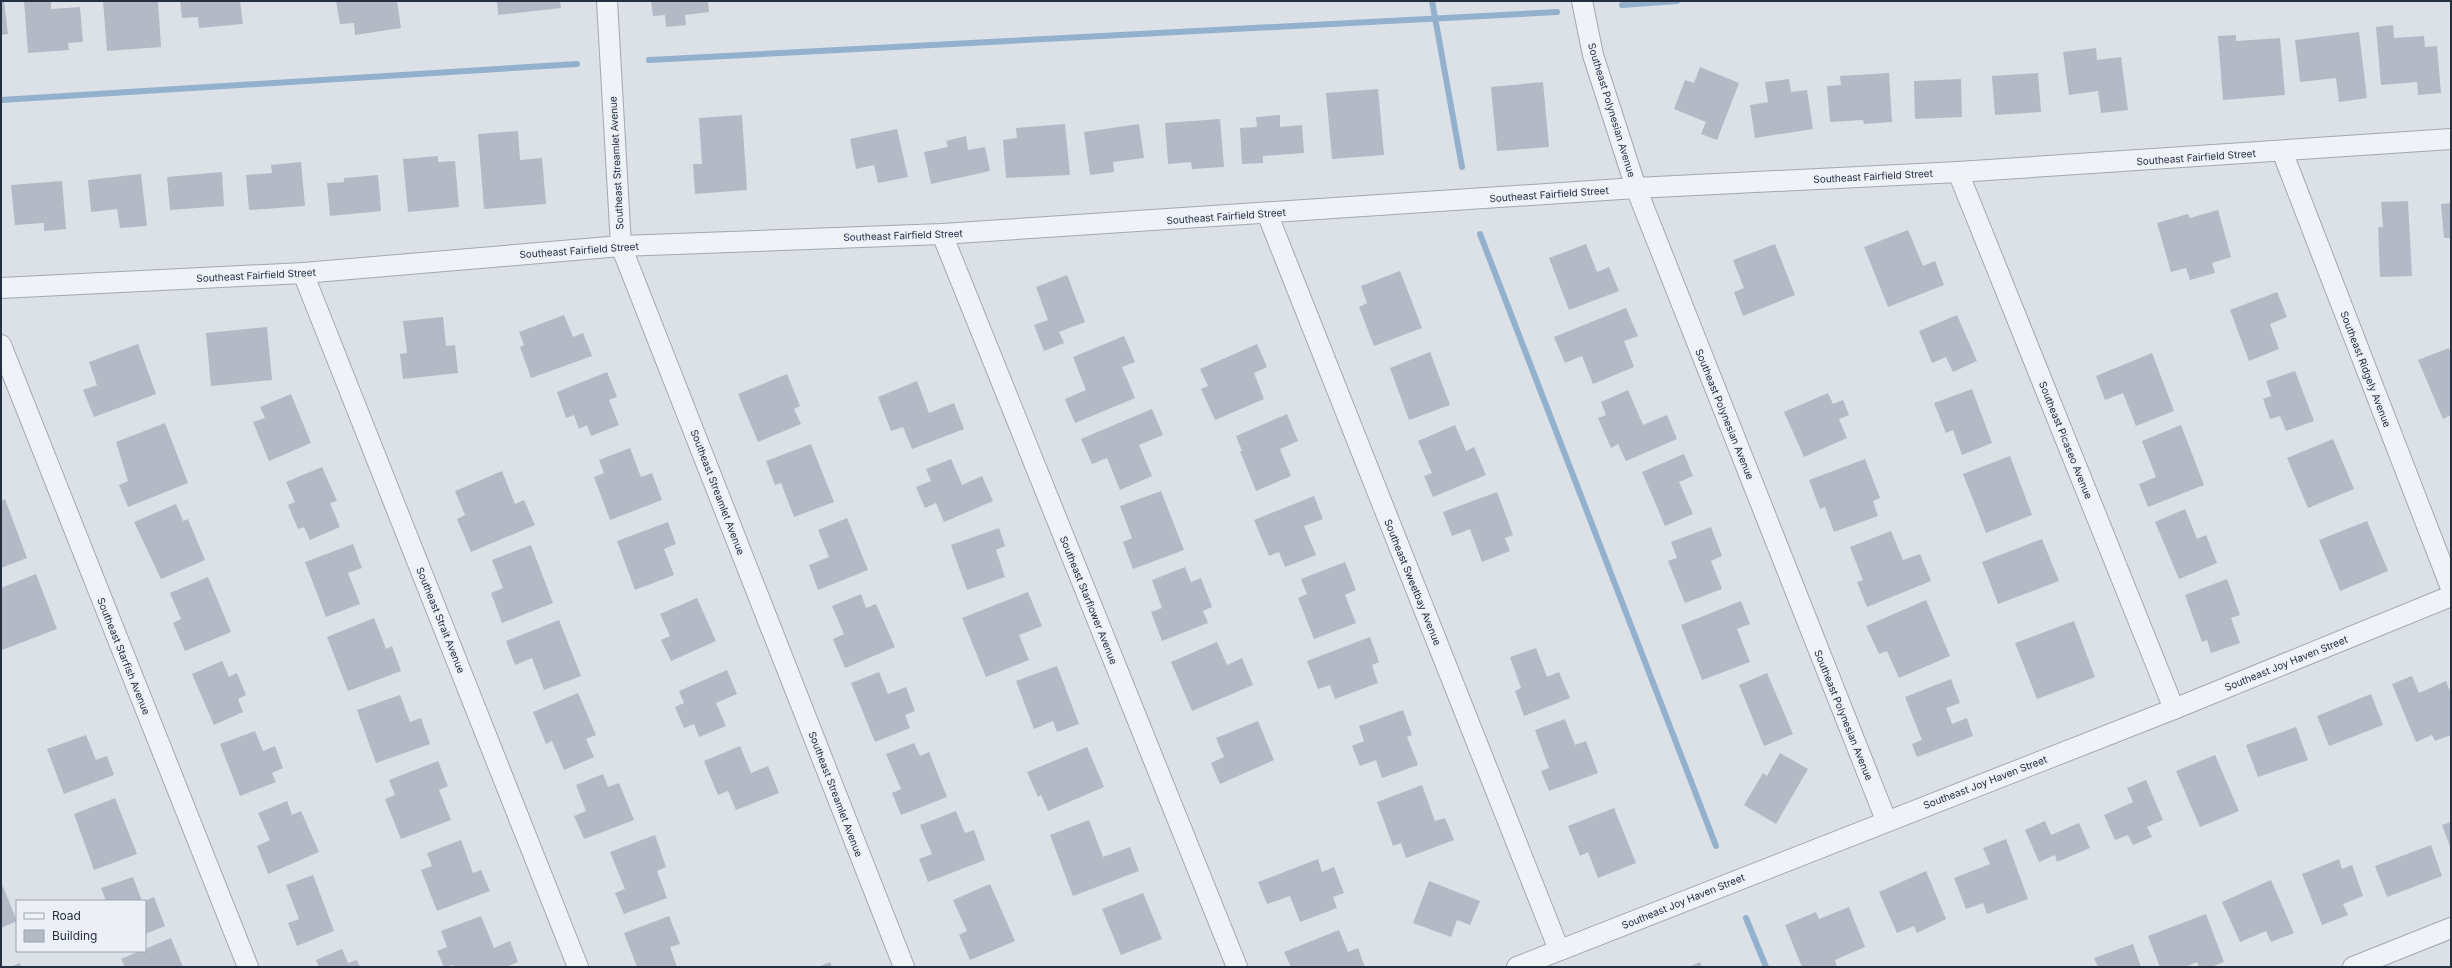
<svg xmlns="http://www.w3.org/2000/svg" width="2452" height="968" viewBox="0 0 2452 968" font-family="Inter,sans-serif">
<rect width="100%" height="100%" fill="#dce1e8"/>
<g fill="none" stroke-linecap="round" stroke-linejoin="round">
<g stroke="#93b0cc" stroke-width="6">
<path d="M1432,1l30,166"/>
<path d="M1622,5l55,-4"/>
<path d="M649,60l908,-48"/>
<path d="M1,100l576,-36"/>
<path d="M1480,234l236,612"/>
<path d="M1746,918l20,49"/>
</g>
</g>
<g fill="#b3bac5">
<path d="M1,1h3l4,33 -7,1z"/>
<path d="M24,1h27v8l29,-2 3,35 -15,1 1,7 -41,3z"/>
<path d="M103,1h55l3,46 -54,4z"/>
<path d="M180,1h60l3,23 -44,4 -1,-11 -16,1z"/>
<path d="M336,1h61l4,27 -46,7 -1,-12 -14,1z"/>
<path d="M497,1h63l1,7 -63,7z"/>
<path d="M651,1h57l1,11 -24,3 1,10 -20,2 -1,-12 -12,1z"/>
<path d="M2393,25l1,13 30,-2 1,11 12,-1 4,47 -23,2 -1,-13 -36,3 -5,-58z"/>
<path d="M2359,32l8,66 -28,4 -3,-24 -36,4 -5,-42z"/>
<path d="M2236,35v6l44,-3 5,57 -62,5 -5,-64z"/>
<path d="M2096,48l1,12 24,-3 7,53 -27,3 -3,-22 -29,4 -6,-43z"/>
<path d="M1700,67l39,16 -22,57 -16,-6 5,-12 -32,-13 11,-29 9,3z"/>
<path d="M1889,73l3,49 -28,2 -1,-4 -33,2 -3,-36 14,-1 -1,-9z"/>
<path d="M2038,73l3,39 -46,3 -3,-39z"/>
<path d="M1789,79l2,13 16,-2 6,39 -58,9 -5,-33 18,-3 -3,-20z"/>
<path d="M1961,79l1,38 -47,2 -1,-38z"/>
<path d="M1543,82l6,65 -52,4 -6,-64z"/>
<path d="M1378,89l6,66 -52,4 -6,-66z"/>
<path d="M742,115l5,75 -52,4 -2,-30h9l-3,-46z"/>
<path d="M1280,115v12l22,-2 2,28 -41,3v7l-21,1 -2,-36 17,-1 -1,-10z"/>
<path d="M1220,119l4,48 -32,2 -1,-7 -23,2 -3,-41z"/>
<path d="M1065,124l5,51 -64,3 -3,-38 14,-2 -1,-10z"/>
<path d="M1139,124l5,34 -31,4 1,10 -24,3 -6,-43z"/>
<path d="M897,129l11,48 -30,6 -4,-18 -18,4 -6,-30z"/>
<path d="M518,131l2,29 22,-2 4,46 -62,5 -6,-75z"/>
<path d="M966,136l2,14 17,-3 5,24 -59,13 -7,-32 24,-5 -2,-6z"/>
<path d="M438,156v6l17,-1 4,46 -51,5 -5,-53z"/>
<path d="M301,162l4,44 -56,4 -3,-35 26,-2 -1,-8z"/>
<path d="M222,172l2,34 -54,4 -3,-33z"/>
<path d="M141,174l6,52 -27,2 -3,-19 -26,3 -3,-32z"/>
<path d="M378,175l3,36 -51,5 -3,-33 17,-1v-4z"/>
<path d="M62,181l4,48 -22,2v-8l-29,2 -4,-40z"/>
<path d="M2408,201l4,75 -32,1 -2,-50h5l-2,-25z"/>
<path d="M2451,203v35h-7l-3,-34z"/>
<path d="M2218,210l13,47 -19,6 3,10 -25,7 -4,-12 -15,4 -14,-49 31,-9 2,4z"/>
<path d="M1908,230l15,36 12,-5 9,24 -56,22 -24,-60z"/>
<path d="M1586,244l11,28 12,-5 10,24 -50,19 -20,-52z"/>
<path d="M1775,244l20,51 -52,21 -9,-24 10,-4 -11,-28z"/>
<path d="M1400,271l22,57 -48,18 -15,-39 8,-4 -6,-17z"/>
<path d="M1067,275l18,47 -26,10 5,11 -20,8 -10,-26 14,-5 -12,-33z"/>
<path d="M2277,292l10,25 -17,7 9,25 -30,12 -19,-51z"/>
<path d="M1626,308l12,28 -14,5 10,26 -41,17 -11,-28 -17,7 -11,-26z"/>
<path d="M564,315l9,22 10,-4 9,23 -61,22 -11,-31 4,-2 -5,-13z"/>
<path d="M1957,315l20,46 -24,11 -7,-15 -14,6 -13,-32z"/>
<path d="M443,317l3,29 9,-1 3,28 -55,6 -3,-25 7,-1 -4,-32z"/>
<path d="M267,327l5,53 -61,6 -5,-53z"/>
<path d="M1124,336l11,26 -13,5 13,31 -60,25 -10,-24 21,-9 -13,-33z"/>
<path d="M138,344l18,50 -62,23 -11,-27 14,-5 -8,-23z"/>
<path d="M1257,344l10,23 -13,6 10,26 -49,21 -14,-31 7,-3 -8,-17z"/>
<path d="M2449,348l2,6v61l-8,4 -25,-59z"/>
<path d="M1430,352l20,53 -41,15 -19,-52z"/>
<path d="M2152,353l22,58 -38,15 -13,-33 -18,7 -9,-24z"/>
<path d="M2295,371l19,50 -28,10 -6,-15 -10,3 -7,-20 8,-3 -5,-15z"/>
<path d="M607,372l10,25 -8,3 10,25 -28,11 -4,-11 -8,4 -5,-14 -8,3 -9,-26z"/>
<path d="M787,374l13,32 -6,3 7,15 -43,18 -20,-48z"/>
<path d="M917,381l12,32 25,-10 10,26 -52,20 -9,-22 -12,4 -13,-34z"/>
<path d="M1972,389l20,54 -30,12 -9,-25 -7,3 -12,-30z"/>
<path d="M1628,390l15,35 24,-10 10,24 -51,22 -8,-17 -7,4 -13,-30 8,-3 -5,-13z"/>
<path d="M1828,393l5,11 10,-4 6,15 -10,4 8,19 -43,19 -20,-45z"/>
<path d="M291,394l20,49 -42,18 -16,-39 12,-4 -5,-11z"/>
<path d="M1152,409l11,26 -24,10 13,31 -32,14 -13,-32 -15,6 -11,-25z"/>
<path d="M1287,414l11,27 -18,8 11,27 -35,15 -16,-40h2l-6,-15z"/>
<path d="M165,423l23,60 -60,24 -9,-22 9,-4 -12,-39z"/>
<path d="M1455,425l11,26 8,-4 12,28 -53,22 -9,-21 8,-3 -14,-32z"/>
<path d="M2181,425l23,60 -56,22 -9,-23 17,-7 -14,-36z"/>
<path d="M2333,439l21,50 -46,19 -21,-50z"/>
<path d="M811,444l23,58 -40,15 -13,-34 -6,2 -9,-24z"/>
<path d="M630,448l11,29 11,-4 10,27 -52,20 -16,-43 10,-4 -5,-13z"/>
<path d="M1684,454l9,22 -14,6 14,32 -28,12 -23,-54z"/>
<path d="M2010,456l22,59 -46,18 -23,-59z"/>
<path d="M951,459l11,26 20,-9 11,25 -49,21 -8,-19 -11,5 -9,-21 15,-6 -5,-12z"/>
<path d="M1865,459l15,39 -7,3 5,15 -44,16 -9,-25 -5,2 -11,-29z"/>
<path d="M322,467l15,34 -7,2 10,24 -30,13 -6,-13 -6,2 -10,-24 7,-3 -9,-20z"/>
<path d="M502,471l13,33 9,-4 11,25 -64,27 -14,-33 8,-4 -10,-24z"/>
<path d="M1161,491l23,59 -51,19 -10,-27 9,-4 -12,-32z"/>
<path d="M1497,492l16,43 -8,3 5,13 -28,11 -12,-33 -18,7 -9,-24z"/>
<path d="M1314,496l9,23 -19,7 12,29 -31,12 -6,-15 -10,4 -15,-36z"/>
<path d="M5,499l22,59 -26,10v-67z"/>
<path d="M176,504l7,17 5,-2 17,41 -44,19 -27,-57z"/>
<path d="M2185,509l12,30 9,-4 11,28 -38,16 -24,-57z"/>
<path d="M847,518l21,52 -50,20 -9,-25 20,-8 -11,-27z"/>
<path d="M2367,521l21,50 -48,20 -21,-51z"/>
<path d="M668,522l8,22 -12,5 10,26 -39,15 -18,-49z"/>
<path d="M1711,527l11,29 -11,5 11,28 -37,14 -17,-42 9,-3 -6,-16z"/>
<path d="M999,528l6,18 -9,4 9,27 -38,13 -16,-45z"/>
<path d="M1891,531l12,29 17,-6 11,27 -64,26 -10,-25 6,-2 -13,-33z"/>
<path d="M2042,539l17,42 -61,23 -16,-42z"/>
<path d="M353,544l9,24 -14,5 12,31 -34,13 -21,-55z"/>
<path d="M531,545l22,58 -51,20 -11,-30 12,-5 -11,-28z"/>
<path d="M1345,562l11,28 -11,5 11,28 -42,16 -16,-41 9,-4 -6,-15z"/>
<path d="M1185,567l6,15 10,-4 11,29 -9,4 5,12 -46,18 -11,-29 11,-4 -10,-28z"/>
<path d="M36,574l21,55 -55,21 -1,-62z"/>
<path d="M208,577l23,55 -46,19 -12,-28 8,-4 -11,-26z"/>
<path d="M2227,579l13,36 -9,3 9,25 -29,10 -4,-13 -5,2 -17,-47z"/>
<path d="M1028,592l14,34 -23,9 10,25 -43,17 -24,-59z"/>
<path d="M861,594l5,14 10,-4 19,43 -50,21 -12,-29 11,-5 -12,-28z"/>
<path d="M697,598l19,43 -45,20 -10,-21 9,-4 -10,-22z"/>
<path d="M1926,600l24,56 -51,22 -12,-27 -8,3 -13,-28z"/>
<path d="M1741,601l9,23 -13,5 13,33 -48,18 -21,-55z"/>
<path d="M374,618l12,31 6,-3 9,25 -53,20 -21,-54z"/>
<path d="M559,620l22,56 -37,14 -12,-32 -17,7 -9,-24z"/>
<path d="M2074,621l21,56 -58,22 -22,-56z"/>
<path d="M1370,637l9,25 -7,3 6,18 -43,16 -5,-14 -12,4 -11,-28z"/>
<path d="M1217,642l10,23 15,-7 11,27 -61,26 -21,-49z"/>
<path d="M1536,648l11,29 12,-5 11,26 -46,18 -9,-25 6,-3 -11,-31z"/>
<path d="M222,661l7,16 8,-4 9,22 -8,4 5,13 -29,13 -22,-51z"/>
<path d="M1057,666l22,58 -22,8 -4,-11 -19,8 -18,-48z"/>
<path d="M727,670l10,24 -21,9 10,23 -27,11 -5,-13 -10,4 -9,-21 9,-4 -5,-12z"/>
<path d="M879,672l9,22 18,-7 9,24 -10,4 5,13 -35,14 -24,-59z"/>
<path d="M1767,673l26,61 -29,12 -25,-61z"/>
<path d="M2412,676l7,17 27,-12 5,13v41l-16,6 -3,-6 -16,7 -24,-58z"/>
<path d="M1951,679l9,24 -14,5 6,16 15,-6 6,18 -56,21 -5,-13 10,-4 -17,-43z"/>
<path d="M578,693l18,42 -10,4 8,18 -30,13 -12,-29 -6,3 -13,-32z"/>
<path d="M2371,694l12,31 -54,21 -12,-30z"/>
<path d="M400,695l10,27 11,-4 9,26 -54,19 -19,-53z"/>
<path d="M1403,710l9,25 -5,2 11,28 -36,13 -6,-18 -16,6 -8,-20 12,-5 -5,-15z"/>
<path d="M1565,719l10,26 11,-4 12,32 -49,18 -8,-20 8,-3 -14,-38z"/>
<path d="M1258,721l16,39 -54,24 -9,-21 13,-6 -8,-19z"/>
<path d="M2296,727l12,33 -50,17 -12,-32z"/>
<path d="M255,731l8,20 12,-5 8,22 -11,5 4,9 -36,14 -20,-52z"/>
<path d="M86,735l10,25 11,-4 7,19 -50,19 -17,-45z"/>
<path d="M914,743l6,13 9,-4 18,45 -46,18 -9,-22 9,-4 -15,-35z"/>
<path d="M740,746l11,27 17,-7 11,27 -43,17 -8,-19 -10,4 -14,-34z"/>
<path d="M1087,747l17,40 -56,24 -7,-16 -3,2 -11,-25z"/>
<path d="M1780,753l28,16 -32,55 -32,-19 19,-32 4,3z"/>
<path d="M2215,755l24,56 -39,16 -24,-56z"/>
<path d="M438,761l10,25 -9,4 12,30 -50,19 -16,-40 10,-4 -6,-15z"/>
<path d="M603,774l5,13 11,-4 15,37 -50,19 -10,-23 12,-5 -10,-26z"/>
<path d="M2146,780l17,40 -16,7 5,10 -19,8 -5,-10 -13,5 -11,-25 29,-13 -6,-14z"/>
<path d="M1422,785l13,36 10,-3 9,22 -48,18 -5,-15 -8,3 -16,-44z"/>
<path d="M115,798l22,56 -43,16 -20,-56z"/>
<path d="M287,801l5,14 9,-4 18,41 -51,22 -11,-28 13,-6 -12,-27z"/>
<path d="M1614,808l22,55 -38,15 -10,-26 -8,4 -12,-30z"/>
<path d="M956,811l9,22 9,-3 11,30 -57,22 -9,-23 13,-5 -12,-29z"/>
<path d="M1089,820l14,37 27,-10 9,24 -66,25 -23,-61z"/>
<path d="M2045,821l6,14 28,-12 11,25 -33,14 -2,-7 -16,7 -14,-32z"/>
<path d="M2451,822v27l-9,-24z"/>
<path d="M655,835l11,32 -9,4 10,27 -43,16 -9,-21 10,-4 -15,-37z"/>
<path d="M2006,839l22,60 -41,15 -4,-11 -17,6 -12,-31 36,-14 -7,-16z"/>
<path d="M461,840l12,33 8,-3 9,21 -53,20 -16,-41 11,-4 -5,-13z"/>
<path d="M2431,845l11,31 -55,21 -12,-31z"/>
<path d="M1318,859l4,13 12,-5 10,26 -11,4 4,11 -37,14 -10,-26 -23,8 -9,-22z"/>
<path d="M2339,859l3,10 10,-4 11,31 -20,8 5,11 -26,10 -20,-51z"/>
<path d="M1926,871l20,48 -29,14 -3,-7 -17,7 -18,-41z"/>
<path d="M313,875l21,56 -37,15 -9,-23 11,-4 -13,-34z"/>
<path d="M133,877l9,24h-36l-5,-13z"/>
<path d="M2271,880l23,53 -23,9 -5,-11 -26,11 -18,-40z"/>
<path d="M1429,881l51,20 -10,24 -13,-5 -6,17 -38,-14z"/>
<path d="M1,882l16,39 -16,7z"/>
<path d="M990,884l25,57 -45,19 -11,-25 8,-4 -14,-31z"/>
<path d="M1143,893l19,46 -41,16 -19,-46z"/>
<path d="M154,897l11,29 -20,8v-33z"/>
<path d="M1849,907l16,40 -30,13 2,7h-35l-17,-42 31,-13 3,7z"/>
<path d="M2206,914l18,48 -13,5h-12l-2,-5 -12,5h-25l-12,-31z"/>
<path d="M481,916l13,32 16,-7 8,21 -12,5h-51l-1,-2 -10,2 -7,-16 10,-4 -6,-16z"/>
<path d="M669,916l11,28 -10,3 7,20h-40l-13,-34z"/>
<path d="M1339,930l9,22 10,-4 7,19h-74l-7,-15z"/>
<path d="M171,938l12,29h-58l-4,-8 19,-8h5v-2z"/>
<path d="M2133,944l8,23h-43l-4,-9z"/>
<path d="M342,949l6,14 9,-3 3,7h-41l-3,-7z"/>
<path d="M830,962l2,5h-14z"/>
<path d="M1700,962l2,5h-13z"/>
<path d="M20,963l1,4h-11z"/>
</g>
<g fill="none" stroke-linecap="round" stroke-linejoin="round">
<defs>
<g id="street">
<path d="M607,1l14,245 283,721"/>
<path d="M1582,1l11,54 43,133 250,632"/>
<path d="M2282,151l169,437"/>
<path d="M1958,172l216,537"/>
<path d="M1267,213l292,737"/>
<path d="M942,234l295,733"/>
<path d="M303,273l275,694"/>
<path d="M1,288l302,-15 318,-27 321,-12 694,-46 322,-16 493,-33"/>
<path d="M1,345l247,622"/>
<path d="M1517,967l657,-258 277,-113"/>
<path d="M2353,967l98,-39"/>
</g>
</defs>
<use href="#street" stroke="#a1a8b2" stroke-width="22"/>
<use href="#street" stroke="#eff2f6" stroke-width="20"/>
</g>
<g text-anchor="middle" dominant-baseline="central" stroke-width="3" stroke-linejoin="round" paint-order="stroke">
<g font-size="10" fill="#242f40" stroke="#ecf0f6">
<text transform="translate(1612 110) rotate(73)">Southeast Polynesian Avenue</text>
<text transform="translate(2196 157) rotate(-4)">Southeast Fairfield Street</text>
<text transform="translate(616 163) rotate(-93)">Southeast Streamlet Avenue</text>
<text transform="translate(1873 176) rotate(-3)">Southeast Fairfield Street</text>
<text transform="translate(1549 194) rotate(-4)">Southeast Fairfield Street</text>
<text transform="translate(1226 216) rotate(-4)">Southeast Fairfield Street</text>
<text transform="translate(903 235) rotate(-2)">Southeast Fairfield Street</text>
<text transform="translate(579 250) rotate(-4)">Southeast Fairfield Street</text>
<text transform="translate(256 275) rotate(-3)">Southeast Fairfield Street</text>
<text transform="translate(2366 369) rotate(69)">Southeast Ridgely Avenue</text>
<text transform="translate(1725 414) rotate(68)">Southeast Polynesian Avenue</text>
<text transform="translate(2066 440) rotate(68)">Southeast Picaseo Avenue</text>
<text transform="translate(718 492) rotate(69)">Southeast Streamlet Avenue</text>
<text transform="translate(1413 582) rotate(68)">Southeast Sweetbay Avenue</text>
<text transform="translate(1089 600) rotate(68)">Southeast Starflower Avenue</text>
<text transform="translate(441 620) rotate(68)">Southeast Strait Avenue</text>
<text transform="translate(124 656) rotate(68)">Southeast Starfish Avenue</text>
<text transform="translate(2286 663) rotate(-22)">Southeast Joy Haven Street</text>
<text transform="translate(1844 715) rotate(68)">Southeast Polynesian Avenue</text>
<text transform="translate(1985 782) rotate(-21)">Southeast Joy Haven Street</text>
<text transform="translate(836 794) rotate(69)">Southeast Streamlet Avenue</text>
<text transform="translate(1683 901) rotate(-22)">Southeast Joy Haven Street</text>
</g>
</g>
<rect width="2452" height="968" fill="none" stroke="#242f40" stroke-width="4"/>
<rect x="16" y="900" width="130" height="52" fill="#ecf0f6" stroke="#9ca3ad"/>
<rect x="24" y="913" width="20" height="6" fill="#eff2f6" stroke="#9ca3ad"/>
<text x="52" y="920" font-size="12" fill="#242f40">Road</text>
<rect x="24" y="930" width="20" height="12" fill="#b3bac5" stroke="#9ca3ad"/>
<text x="52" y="940" font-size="12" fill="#242f40">Building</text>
</svg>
